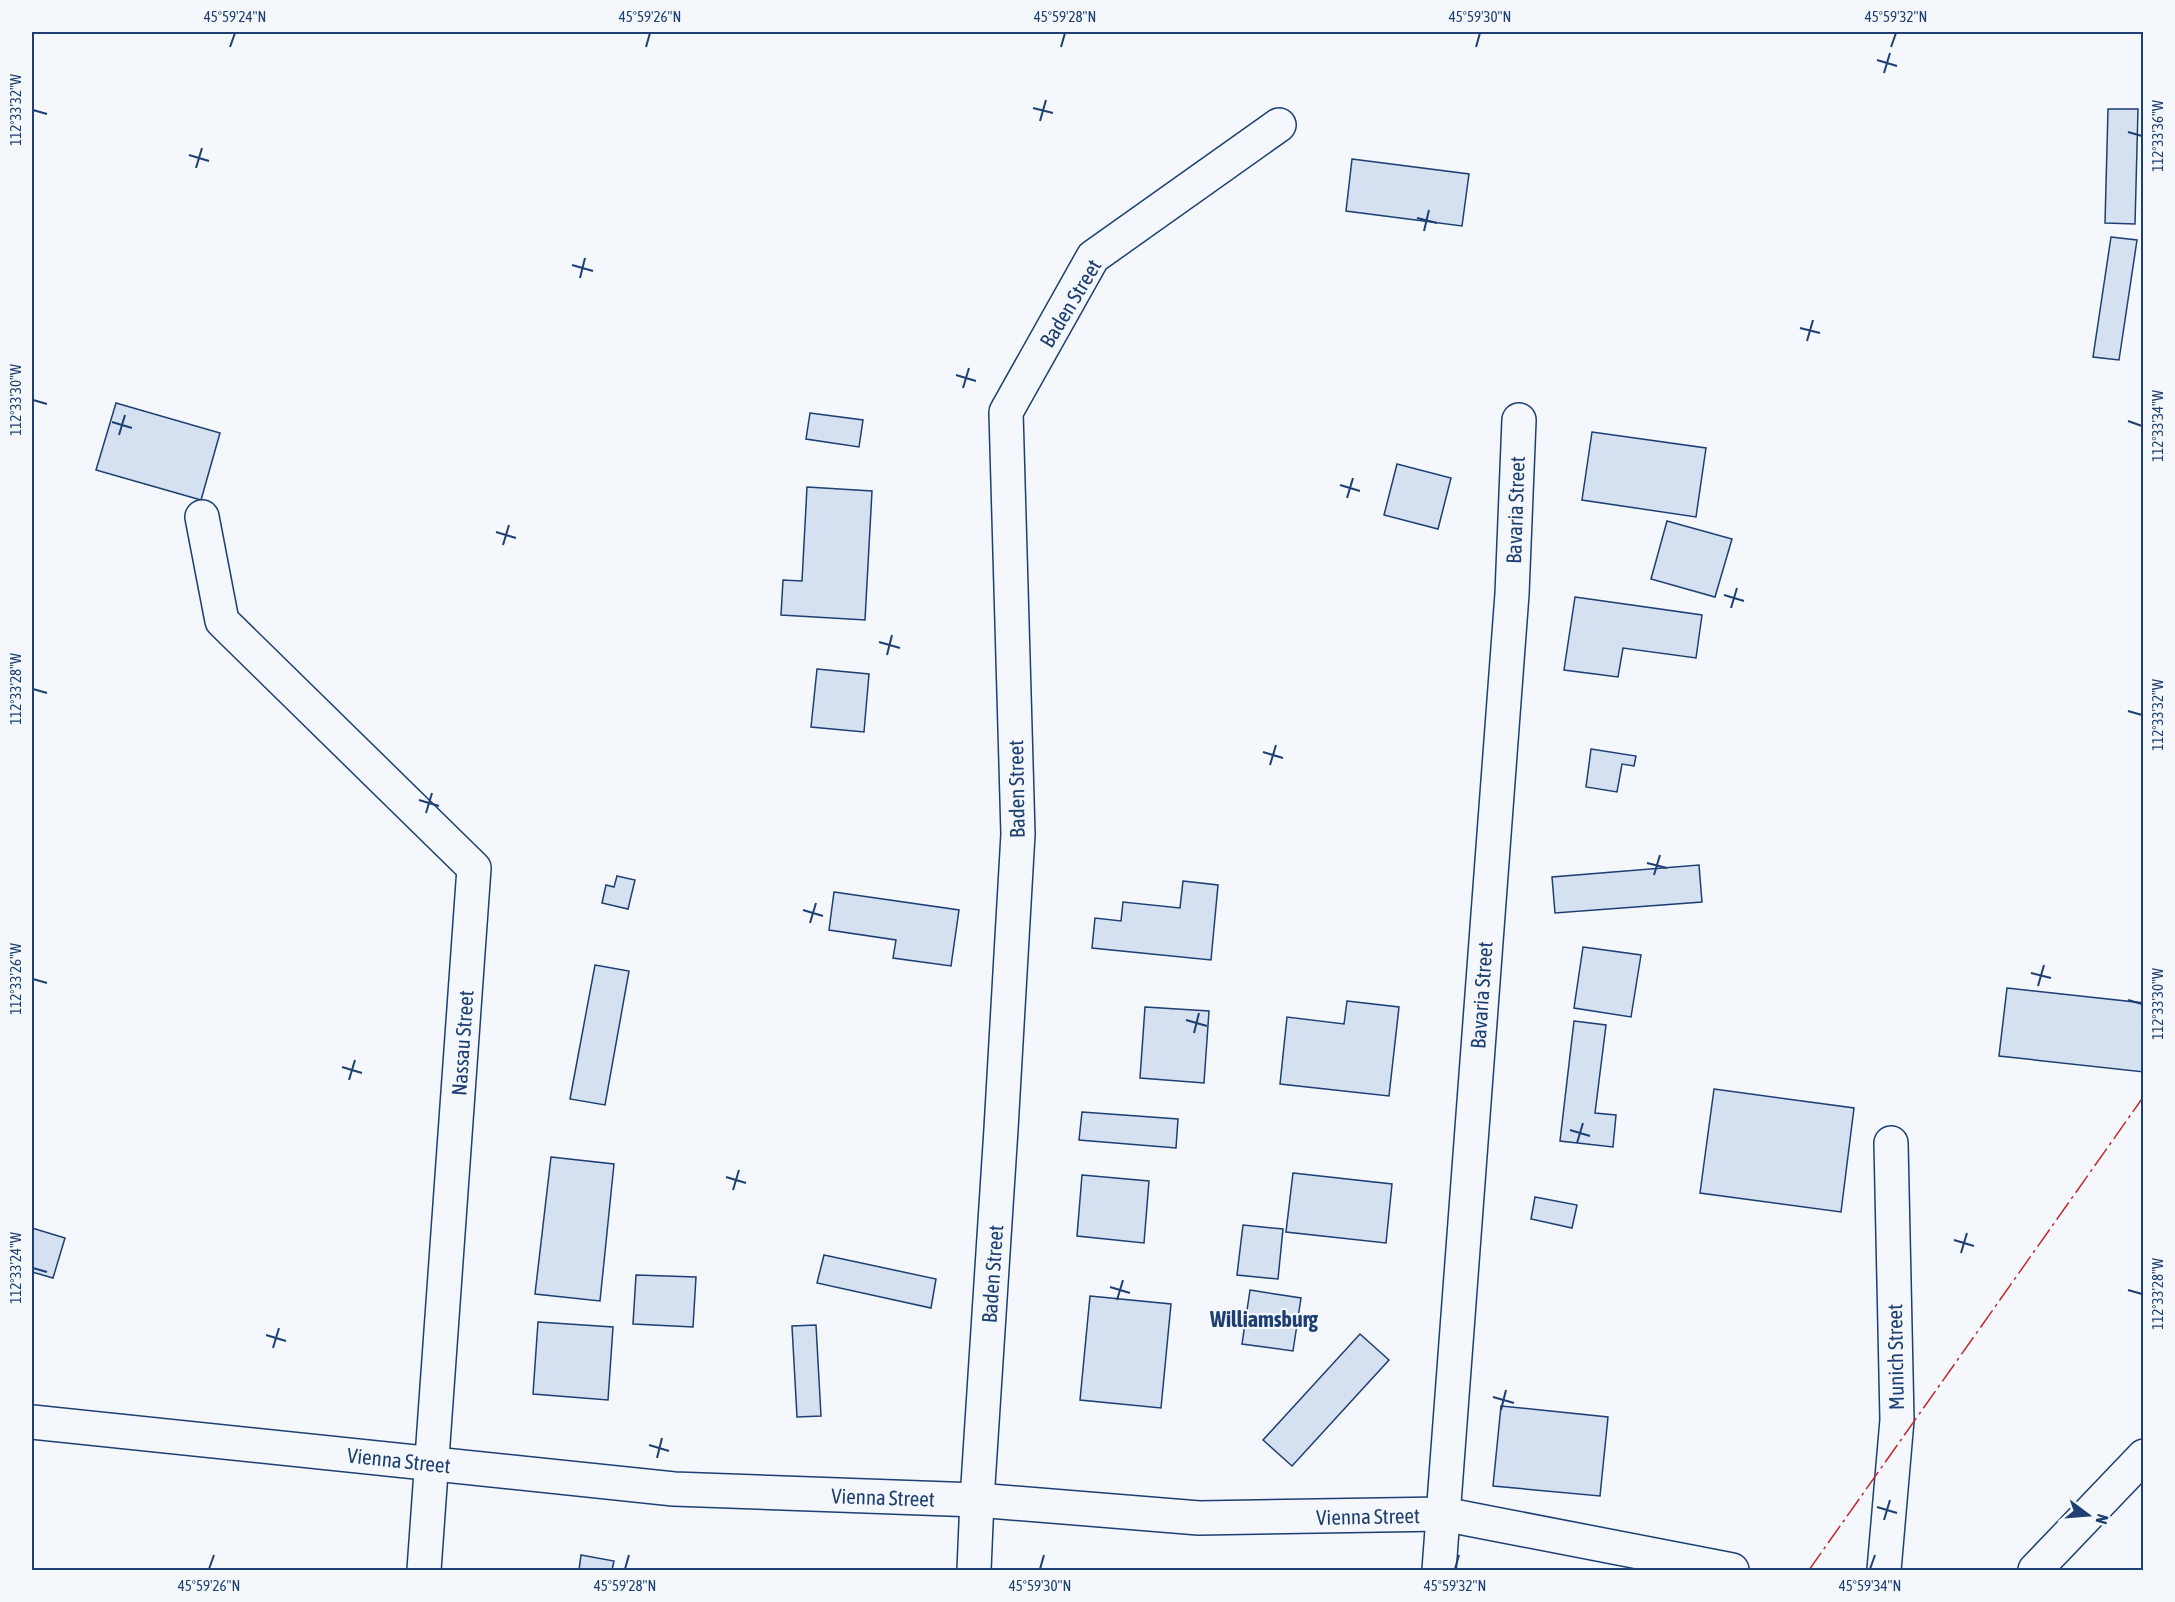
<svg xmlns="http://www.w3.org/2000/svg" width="2175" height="1602" viewBox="0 0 2175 1602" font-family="'Asap Condensed',sans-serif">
<rect width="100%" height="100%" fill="#f4f7fb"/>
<g fill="#d5e0f0" stroke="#1d3f73" stroke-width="1.5">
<path d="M2108,109h30l-3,115 -30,-1z"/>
<path d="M1352,159l117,15 -7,52 -116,-15z"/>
<path d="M2111,237l26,3 -18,120 -26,-3z"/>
<path d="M116,403l104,30 -19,67 -105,-30z"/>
<path d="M810,413l53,7 -4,27 -53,-8z"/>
<path d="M1592,432l114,16 -10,69 -114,-17z"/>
<path d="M1397,464l54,14 -13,51 -54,-14z"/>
<path d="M807,487l65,4 -7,129 -84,-5 2,-35 19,1z"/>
<path d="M1667,521l65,18 -17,58 -64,-18z"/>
<path d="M1575,597l127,18 -6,43 -73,-10 -5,29 -54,-7z"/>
<path d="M817,669l52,5 -5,58 -53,-5z"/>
<path d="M1591,749l45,7 -2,10 -12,-2 -5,28 -31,-5z"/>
<path d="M1699,865l3,37 -147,11 -3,-36z"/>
<path d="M617,876l18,4 -7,29 -26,-6 4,-18 8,2z"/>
<path d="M1183,881l35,4 -7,75 -119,-12 3,-30 26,3 2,-19 57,6z"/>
<path d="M834,892l125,18 -8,56 -58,-8 3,-18 -67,-10z"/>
<path d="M1583,947l58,8 -10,62 -57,-9z"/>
<path d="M595,965l34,6 -24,134 -35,-6z"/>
<path d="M2007,988l137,15v69l-145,-16z"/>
<path d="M1347,1001l52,6 -10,89 -109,-12 7,-67 57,7z"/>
<path d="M1145,1007l64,4 -5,72 -64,-5z"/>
<path d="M1574,1021l32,4 -11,88 21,2 -3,32 -53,-6z"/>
<path d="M1714,1089l140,19 -13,104 -141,-19z"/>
<path d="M1082,1112l96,7 -2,29 -97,-8z"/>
<path d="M551,1157l63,7 -14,137 -65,-7z"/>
<path d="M1293,1173l99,11 -6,59 -100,-11z"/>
<path d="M1082,1175l67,6 -5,62 -67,-7z"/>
<path d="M1535,1197l42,8 -5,23 -41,-9z"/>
<path d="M1243,1225l40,4 -5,50 -41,-4z"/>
<path d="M32,1228l33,10 -12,40 -21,-6z"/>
<path d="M824,1255l112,24 -5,29 -114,-25z"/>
<path d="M636,1275l60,2 -3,50 -60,-3z"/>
<path d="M1250,1290l51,8 -8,53 -51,-7z"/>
<path d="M1090,1296l81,8 -10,104 -81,-8z"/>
<path d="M538,1322l75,5 -5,73 -75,-6z"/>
<path d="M816,1325l5,91 -24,1 -5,-91z"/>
<path d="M1360,1334l29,26 -97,106 -29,-26z"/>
<path d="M1501,1406l107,11 -8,79 -107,-10z"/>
<path d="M581,1555l33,6 -2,9h-33z"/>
</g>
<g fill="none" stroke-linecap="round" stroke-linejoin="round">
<defs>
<g id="minor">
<path d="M202,517l20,104 252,247 -50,702"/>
<path d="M32,1422l642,67 303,11 222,18 244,-4 289,56"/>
<path d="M974,1570l3,-70 24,-371 17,-295 -12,-422 87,-155 186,-132"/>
<path d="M1439,1570l73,-976 7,-174"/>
<path d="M1884,1570l13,-150 -6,-277"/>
<path d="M2035,1570l109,-114"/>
</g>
</defs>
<use href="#minor" stroke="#1d3f73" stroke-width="36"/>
<use href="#minor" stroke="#f4f7fb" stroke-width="33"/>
<path stroke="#c62828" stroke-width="1.5" stroke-dasharray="21 4.5 3 4.5" stroke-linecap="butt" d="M1809,1570l335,-474"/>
</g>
<path fill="none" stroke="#1d3f73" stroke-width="2" d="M230,47l5,-14M646,47l4,-14M1061,47l4,-14M1476,47l4,-14M1891,47l5,-14M1877,60l20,6M1884,73l6,-20M1033,108l20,5M33,110l14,4M1040,121l6,-21M2128,132l14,4M189,155l20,6M196,168l6,-20M1417,218l20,5M1424,231l5,-21M572,265l21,6M580,278l5,-20M1800,328l20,5M1807,341l6,-21M956,375l20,6M963,388l6,-20M33,400l14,4M2128,421l14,5M112,422l20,6M119,435l6,-20M1340,485l20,6M1347,498l6,-20M496,532l20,6M503,545l6,-20M1724,595l20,6M1731,608l6,-20M879,642l21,6M887,655l5,-20M33,689l14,4M2128,711l14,4M1263,752l20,6M1270,765l6,-20M419,800l20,6M426,813l6,-20M1647,863l20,5M1654,875l6,-20M803,910l20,6M810,923l6,-20M2031,973l20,5M33,979l14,4M2038,986l6,-21M2128,1000l14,4M1186,1020l21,6M1194,1033l5,-20M342,1067l20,6M349,1080l6,-20M1570,1130l20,6M1577,1143l6,-20M726,1177l20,6M733,1190l6,-20M1954,1240l20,6M1961,1253l6,-20M33,1268l14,4M1110,1287l20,6M2128,1290l14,4M1117,1300l6,-20M266,1335l20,6M273,1348l6,-20M1493,1397l21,6M1501,1410l5,-20M649,1445l20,6M657,1458l5,-20M1877,1507l20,6M1884,1520l6,-20M209,1569l5,-14M625,1569l4,-14M1040,1569l4,-14M1455,1569l4,-14M1870,1569l5,-14"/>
<g text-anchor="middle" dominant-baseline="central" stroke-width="4.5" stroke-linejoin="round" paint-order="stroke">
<g font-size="21" fill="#1d3f73" stroke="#f4f7fb">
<text transform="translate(1070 303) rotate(-59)">Baden Street</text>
<text transform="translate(1515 510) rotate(-88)">Bavaria Street</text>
<text transform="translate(1016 789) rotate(-91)">Baden Street</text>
<text transform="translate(1481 995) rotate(-86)">Bavaria Street</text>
<text transform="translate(462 1043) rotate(-86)">Nassau Street</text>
<text transform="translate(992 1274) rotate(-86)">Baden Street</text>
<text transform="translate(1895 1357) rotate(-91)">Munich Street</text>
<text transform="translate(399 1460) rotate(6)">Vienna Street</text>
<text transform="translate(883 1497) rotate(2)">Vienna Street</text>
<text transform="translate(1368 1516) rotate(-1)">Vienna Street</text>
</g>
<g font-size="22" font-weight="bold" fill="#1d3f73" stroke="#f4f7fb">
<text x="1264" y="1319">Williamsburg</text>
</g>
</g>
<rect width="2175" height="1602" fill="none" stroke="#f4f7fb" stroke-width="66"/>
<g transform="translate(2088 1515) rotate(106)" stroke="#f4f7fb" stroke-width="4.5" paint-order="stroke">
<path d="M0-4.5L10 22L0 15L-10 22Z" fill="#1d3f73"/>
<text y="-9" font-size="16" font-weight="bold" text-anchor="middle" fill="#1d3f73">N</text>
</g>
<rect x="33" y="33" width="2109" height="1536" fill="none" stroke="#1d3f73" stroke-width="2"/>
<g font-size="15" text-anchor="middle" fill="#1d3f73">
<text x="235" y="22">45°59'24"N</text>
<text x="650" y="22">45°59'26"N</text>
<text x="1065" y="22">45°59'28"N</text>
<text x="1480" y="22">45°59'30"N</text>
<text x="1896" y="22">45°59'32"N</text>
<text transform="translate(16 110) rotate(-90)" y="5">112°33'32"W</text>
<text transform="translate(2158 136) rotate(-90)" y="5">112°33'36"W</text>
<text transform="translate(16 400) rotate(-90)" y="5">112°33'30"W</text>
<text transform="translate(2158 426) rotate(-90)" y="5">112°33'34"W</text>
<text transform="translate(16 689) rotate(-90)" y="5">112°33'28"W</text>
<text transform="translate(2158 715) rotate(-90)" y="5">112°33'32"W</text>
<text transform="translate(16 979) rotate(-90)" y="5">112°33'26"W</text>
<text transform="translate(2158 1004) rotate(-90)" y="5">112°33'30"W</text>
<text transform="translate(16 1268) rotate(-90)" y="5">112°33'24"W</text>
<text transform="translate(2158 1294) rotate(-90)" y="5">112°33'28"W</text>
<text x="209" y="1591">45°59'26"N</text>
<text x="625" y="1591">45°59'28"N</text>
<text x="1040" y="1591">45°59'30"N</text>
<text x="1455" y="1591">45°59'32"N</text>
<text x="1870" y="1591">45°59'34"N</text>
</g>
</svg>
